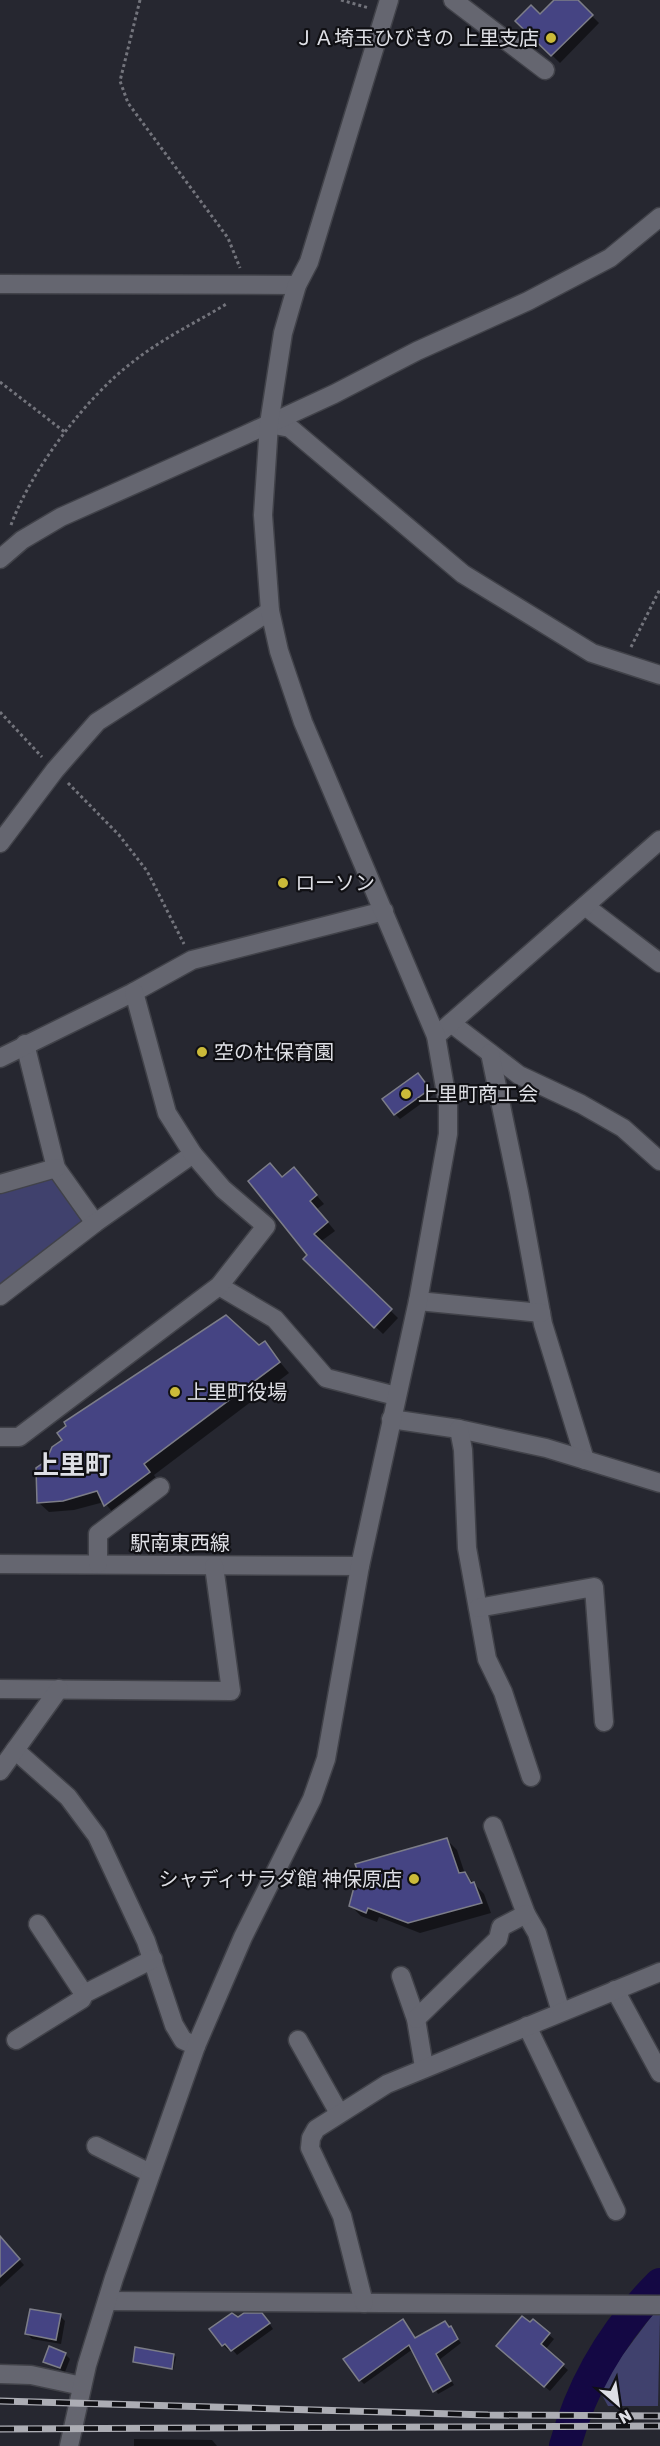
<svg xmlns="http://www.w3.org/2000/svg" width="660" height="2446" viewBox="0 0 660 2446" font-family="Rubik,'Noto Sans JP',sans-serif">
<rect width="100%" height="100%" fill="#262730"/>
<g fill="#40416d">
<path d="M54,1176l31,40 -2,10 -83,60v-95z"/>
<path d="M654,2313l6,1 -2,92h-50l-10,-18z"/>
</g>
<g fill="#0007">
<path d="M556,0h20l23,23 -39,40 -43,-42 23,-5z"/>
<path d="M423,1080l10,15 -33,24 -5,-5z"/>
<path d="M294,1169l30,35 -7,5 18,22 -15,11 78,76 -15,16 -78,-75 4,-4 -27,-77z"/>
<path d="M264,1343l25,30 -135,102 5,8 -44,32 -11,-13 -30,8 -25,2 -11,-10z"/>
<path d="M447,1840l10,10 8,24 19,20 7,19 -71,20 -41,-16 -2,5 -16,-6 -10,-10 8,-34z"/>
<path d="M0,2238l24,27 -24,22z"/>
<path d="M60,2316l5,5 -4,23 -29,-5 -5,-5z"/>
<path d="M238,2319l29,1 6,9 -36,26 -6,-7 -3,2 -5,-5z"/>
<path d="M403,2321l14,25 31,-20 13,17 -22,17 15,25 -16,9 -25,-45 -49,35 -4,-4z"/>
<path d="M549,2335l5,4 -9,11 23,20 -18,21 -47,-40z"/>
<path d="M65,2354l5,5 -5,13 -21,-10z"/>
<path d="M174,2355l2,2 -3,13 -39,-8z"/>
<path d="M134,2439l78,1 5,6h-83z"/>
</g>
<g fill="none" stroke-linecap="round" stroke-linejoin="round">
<path stroke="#140844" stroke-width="32" d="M565,2446c17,-62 49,-116 95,-162"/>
</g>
<g fill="#454483" stroke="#7c7d88" stroke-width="1.5">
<path d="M554,0h24l15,15 -42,41 -36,-35 16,-16 9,9z"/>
<path d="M418,1073l12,16 -36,26 -12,-16z"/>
<path d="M270,1163l12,14 12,-10 23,28 -7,6 18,21 -14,12 78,75 -18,19 -71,-69 4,-4 -59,-74z"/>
<path d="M226,1315l33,30 6,-4 15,21 -136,102 6,8 -46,34 -7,-15 -34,10 -26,2 -1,-35 10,-7 6,-14 10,-7 -5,-7 9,-7 -2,-4z"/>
<path d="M447,1838l12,35 6,-1 6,11 3,-1 8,21 -74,20 -40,-15 -2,5 -17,-7 9,-34 -3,-8z"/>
<path d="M0,2236l20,23 -20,18z"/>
<path d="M30,2309l31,5 -5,26 -31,-6z"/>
<path d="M232,2313l6,4 6,-4h18l8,10 -39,28 -6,-7 -3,2 -13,-17z"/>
<path d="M522,2316l8,6 3,-3 17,14 -9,11 23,20 -20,23 -48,-41z"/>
<path d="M403,2319l12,19 30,-17 4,6 2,-1 7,13 -22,15 15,27 -18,11 -24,-47 -50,36 -16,-22z"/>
<path d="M49,2346l17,7 -6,15 -17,-6z"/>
<path d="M135,2347l39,7 -2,15 -39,-7z"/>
</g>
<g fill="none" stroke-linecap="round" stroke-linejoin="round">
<defs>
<g id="minor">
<path d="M453,0l92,70"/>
<path d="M0,284l297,1"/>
<path d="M269,424l21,4 173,146 129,79 68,22"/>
<path d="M0,559l22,-19 39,-23 184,-82 89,-41 83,-43 111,-50 82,-43 50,-41"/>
<path d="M0,843l55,-73 42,-48 173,-111"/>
<path d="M585,906l75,57"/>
<path d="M451,1023l68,52 62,29 42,24 37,33"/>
<path d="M436,1036l224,-196"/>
<path d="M25,1044l31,124 39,55"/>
<path d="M490,1053l29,139 24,132 42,136"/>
<path d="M0,1058l134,-66 58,-32 192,-49"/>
<path d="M0,1184l56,-16"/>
<path d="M219,1286l56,33 51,59 70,18"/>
<path d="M0,1296l95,-73 98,-69"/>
<path d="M418,1301l123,12"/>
<path d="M391,1419l68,10 87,19 114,35"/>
<path d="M459,1429l4,21 4,98 20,111 16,33 28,85"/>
<path d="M0,1437h19l180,-136 20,-15 47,-60 -43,-37 -30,-35 -26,-41 -33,-121"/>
<path d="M0,1564l360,2"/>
<path d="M98,1564v-30l62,-47"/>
<path d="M478,1608l116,-21 10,135"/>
<path d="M0,1689l231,2 -17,-125"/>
<path d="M15,1750l53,47 29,39 49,105 28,84 9,15 13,6"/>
<path d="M0,1771l59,-82"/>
<path d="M493,1826l33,88 11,19 24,79"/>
<path d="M38,1924l46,70"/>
<path d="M401,1976l15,43 8,48"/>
<path d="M615,1990l45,83"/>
<path d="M416,2019l82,-80 3,-12 25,-13"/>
<path d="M527,2026l89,185"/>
<path d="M16,2040l66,-41 2,-5 69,-35"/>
<path d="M298,2040l41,73"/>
<path d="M96,2146l54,27"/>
<path d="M107,2301l553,4"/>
<path d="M364,2303l-22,-87 -32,-68 1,-10 5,-9 71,-45 273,-112"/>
<path d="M0,2374l31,1 51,11"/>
<path d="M69,2446l18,-81 27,-87 82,-232 47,-109 69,-138 14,-40 34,-193 58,-265 30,-167v-29l-12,-69 -133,-314 -24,-71 -9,-40 -7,-96 6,-91 14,-91 14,-48 12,-23 80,-262"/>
</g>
</defs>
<use href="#minor" stroke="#414249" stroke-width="21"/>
<g stroke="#73747c" stroke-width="3" stroke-dasharray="3 3" stroke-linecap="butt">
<path d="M140,0l-20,81 8,22 100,135 12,30"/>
<path d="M341,0l28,8"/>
<path d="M0,382l66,51"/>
<path d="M11,525c20,-55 76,-129 123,-164 29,-23 63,-39 94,-58"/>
<path d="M631,647l29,-58"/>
<path d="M0,712l42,45"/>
<path d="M68,783l51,52 28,36 37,73"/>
</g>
<use href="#minor" stroke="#656670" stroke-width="18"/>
<defs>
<g id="rail">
<path d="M0,2401l488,14 172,1"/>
<path d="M0,2429l660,-3"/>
</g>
</defs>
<use href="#rail" stroke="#acadb4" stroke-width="7"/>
<use href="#rail" stroke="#101014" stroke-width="4.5" stroke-dasharray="14" stroke-linecap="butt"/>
</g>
<g fill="#cbba39" stroke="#101014" stroke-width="2">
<circle cx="551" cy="38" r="6"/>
<circle cx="283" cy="883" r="6"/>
<circle cx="202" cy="1052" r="6"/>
<circle cx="406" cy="1094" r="6"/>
<circle cx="175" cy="1392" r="6"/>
<circle cx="414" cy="1879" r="6"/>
</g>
<g text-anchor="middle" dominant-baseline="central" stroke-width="4.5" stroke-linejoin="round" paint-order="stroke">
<g font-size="20" fill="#dedfe5" stroke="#101014" text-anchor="start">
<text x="539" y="38" text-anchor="end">ＪＡ埼玉ひびきの 上里支店</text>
<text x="295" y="883">ローソン</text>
<text x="214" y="1052">空の杜保育園</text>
<text x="418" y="1094">上里町商工会</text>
<text x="187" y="1392">上里町役場</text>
<text x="402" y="1879" text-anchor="end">シャディサラダ館 神保原店</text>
</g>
<g font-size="20" fill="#dedfe5" stroke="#101014">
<text x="180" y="1543">駅南東西線</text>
</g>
<g font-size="26" font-weight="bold" fill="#dedfe5" stroke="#101014">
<text x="72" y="1465">上里町</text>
</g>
</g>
<g transform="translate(618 2404) rotate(151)" stroke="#101014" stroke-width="4.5" paint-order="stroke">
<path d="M0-4.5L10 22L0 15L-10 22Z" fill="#dedfe5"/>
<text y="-9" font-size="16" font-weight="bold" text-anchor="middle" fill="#dedfe5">N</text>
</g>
</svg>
